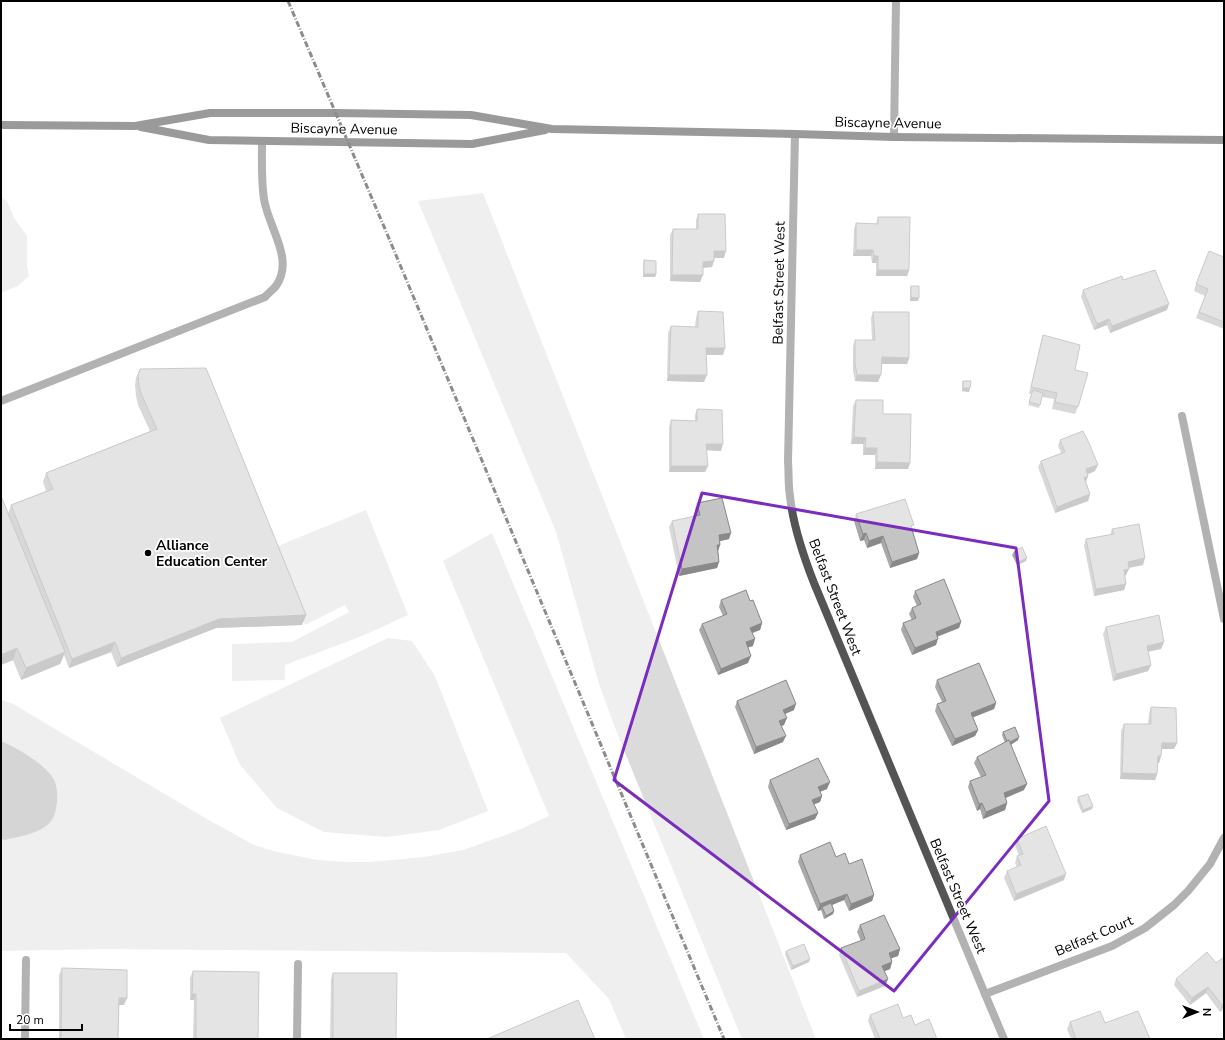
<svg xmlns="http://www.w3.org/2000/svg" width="1225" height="1040" viewBox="0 0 1225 1040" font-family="'Nunito Sans',sans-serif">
<rect width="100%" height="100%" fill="#fff"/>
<g fill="#dbdbdb">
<path d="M483,193l333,846h-74l-125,-306 -18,-49 -43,-152 -138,-331z"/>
<path d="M1,198l6,3 7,17 13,18v30l2,10 -11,10 -17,7z"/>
<path d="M366,510l42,105 -46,21 -77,29v15l-53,1v-37l60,-2 57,-30 -4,-7 -40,20 -32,-77z"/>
<path d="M492,533l212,506h-78l-17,-40 -43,-46 -462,-4 -103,2v-251l12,4 194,115 45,25 21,7 44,9 30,2h23l54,-5 39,-7 51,-18 35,-16 -106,-255z"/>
<path d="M388,638l24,3 23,35 53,135 -49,19 -52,7 -63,-5 -47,-24 -37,-43 -20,-47z"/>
</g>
<path fill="#a2a2a2" d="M1,741c18,8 41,21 52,37 5,8 5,22 3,30 -1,7 -4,14 -10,18 -12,9 -27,10 -41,14l-4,-1z"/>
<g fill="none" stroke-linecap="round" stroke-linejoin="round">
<g stroke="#545454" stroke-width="8">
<path d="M894,137l2,-136"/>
<path d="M1,401l264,-104c3,-4 8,-7 11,-11 19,-27 -8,-59 -12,-87 -3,-20 -2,-39 -2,-58"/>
<path d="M25,1039l1,-79"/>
<path d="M297,1039l1,-75"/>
</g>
<g stroke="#545454" stroke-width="8">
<path d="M795,134l-7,328c1,11 0,23 2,34 3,30 13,59 24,87l171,411 19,45"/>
<path d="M1182,416l42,203"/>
<path d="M985,994l127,-48 33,-18 29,-23 14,-14 22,-27 14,-26"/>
</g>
<g stroke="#212121" stroke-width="8">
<path d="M1,125l134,1 75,-13h126l135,2 81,14 243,5 99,3 330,3"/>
<path d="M141,127l68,13 263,4 73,-14"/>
</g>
<path stroke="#000" stroke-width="3" stroke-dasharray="6 2 1 2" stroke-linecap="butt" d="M288,1l100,235 336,803"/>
</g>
<g fill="#a9a9a9">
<path d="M698,214l26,44h-10l-2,9 -9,1 -3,14 -30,-1v-46l3,-6h23v-9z"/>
<path d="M878,217l31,53 -2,6h-31v-13h-4l-1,-7h-18l1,-27 2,-6 20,1z"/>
<path d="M1224,257v72l-28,-11 9,-22 -11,-5 2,-7z"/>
<path d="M644,260l12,14 -1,3h-12v-13z"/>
<path d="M1123,280l44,30 -57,23 -3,-8 -13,5 -13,-33 2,-7z"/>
<path d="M911,286l7,15h-8v-12z"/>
<path d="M698,311l27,37 -2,7h-17l-2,27 -37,-1 1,-48 3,-7 24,1 1,-9z"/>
<path d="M873,312l36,46 -2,6h-26l-3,18 -23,-1 -2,-10v-25l2,-6h17l-1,-22z"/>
<path d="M1043,335l32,35 3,37 -3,7 -23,-5 2,-10 -12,-2 -3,11 -11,-3 4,-11h-3l12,-52z"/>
<path d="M140,369l166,246 -4,10 -86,3 -99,39 -6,-15 -42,16 -5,-13 -4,9 -39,16 -8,-20 -12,5v-169l7,18 3,-9 35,-14 -3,-9 3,-9 104,-42 -12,-26 -2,-9 -1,-11 1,-7z"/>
<path d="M963,381l7,7 -1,4 -7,-1v-7z"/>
<path d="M856,400l27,14 27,49 -2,6h-33v-14h-12v-11h-12l2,-38z"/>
<path d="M697,409l24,42 -15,-1 2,16 -3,6h-36v-45l2,-7 24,1v-6z"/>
<path d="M1060,440l35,31 -7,3 -2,8 4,12 -2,7 -33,12 -17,-46 3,-6 20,-8 -3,-7z"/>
<path d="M697,503l32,36 -9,2v4l-2,6 1,11 -2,6 -38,8 -10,-49 3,-6 24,-5 -1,-7z"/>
<path d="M856,514l56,16 7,23 -2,6 -27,9 -9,-25 -14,5 -3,-8 -4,1 -6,-20z"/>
<path d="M1112,529l31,36 -14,3 -3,7 -1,1 1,8 -2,6 -30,6 -10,-51 2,-6 24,-4z"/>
<path d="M1014,552l12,9 -9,4 -5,-10z"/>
<path d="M915,591l46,31 -2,6 -22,9 -1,8 -24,10 -11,-25 2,-7 9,-3 -3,-6 3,-6 5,-2 -4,-9z"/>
<path d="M721,600l29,1 12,22 -2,7 -7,3v13l-5,1v16l-30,12 -19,-45 3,-6 21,-8 -4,-9z"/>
<path d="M1106,627l58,15 -3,7 -13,3 3,13 -3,6 -35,10 -10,-47z"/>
<path d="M937,680l59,23 -2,6 -21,8 5,13 -3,6 -23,10 -17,-35 2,-7 5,-2 -7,-15z"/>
<path d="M737,701l57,9 -9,4 -1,11 -2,1 1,16 -29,12 -19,-47z"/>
<path d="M1151,707l26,36 -3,6h-12l-1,7 -2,7h-1l-1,11 -2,6 -35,-1 1,-48 3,-7h24l1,-10z"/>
<path d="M1003,732l15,8 -7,5 13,45 -19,8 2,5 -2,7 -22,9 -3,-10 -3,2 -9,-24 2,-6 11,-4 -7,-14 3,-6 28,-14 -3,-8z"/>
<path d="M770,780l57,9 -7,3 2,4 -2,6 -6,2 4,9 -3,6 -29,11 -18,-43z"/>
<path d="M1078,797l14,12 -10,4 -5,-12z"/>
<path d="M1017,839l47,41 -50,21 -10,-23 3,-7 10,-4 -2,-4 2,-7h2l-4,-11z"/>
<path d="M800,855l36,2 13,7 25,31 -2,6 -23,10 -5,-11 -12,5 2,6 -1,3 -9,5 -3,-9 -3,1 -20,-49z"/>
<path d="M860,925l40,24 -2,7 -7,2 1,4 -2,7 -6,2 1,15 -28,11 -18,-42 2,-7 20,-7 -4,-9z"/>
<path d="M786,951l23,11 -18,8 -6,-16z"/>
<path d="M1224,957v51l-4,4 -14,-19 -16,12 -16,-20 2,-6 40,-16z"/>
<path d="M62,968l62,37h-5l-1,34h-59v-64z"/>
<path d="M193,971l65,68h-65l1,-39h-4v-22z"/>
<path d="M333,973l63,66h-66l1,-60z"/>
<path d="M870,1015l33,3 34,21h-62l-7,-18z"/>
<path d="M1070,1022l35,1 45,16h-79l-4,-10z"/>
</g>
<g fill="#898989">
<path d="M856,250h17l-2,6h-18z"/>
<path d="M714,251h12l-2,7h-12z"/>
<path d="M874,256h4l-2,7h-4z"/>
<path d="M714,261l-2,6 -11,1 2,-6z"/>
<path d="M878,270h31l-2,6h-31z"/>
<path d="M644,274h12l-1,3h-12z"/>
<path d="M672,275h31l-3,7 -30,-1z"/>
<path d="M911,297l8,1 -1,3h-8z"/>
<path d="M1169,304l-2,6 -57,23 2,-7z"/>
<path d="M1109,319l-2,6 -13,5 3,-6z"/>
<path d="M706,348h19l-2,7h-20z"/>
<path d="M882,357l27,1 -2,6h-28z"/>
<path d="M669,375h38l-3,7 -37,-1z"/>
<path d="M857,375h24l-3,7 -23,-1z"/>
<path d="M963,388h7l-1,4 -7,-1z"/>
<path d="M854,437l12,1 -3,6h-12z"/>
<path d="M706,444h17l-2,7 -17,-1z"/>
<path d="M865,448h12l-2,7h-12z"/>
<path d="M877,462l33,1 -2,6h-33z"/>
<path d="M1098,465l-3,6 -11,5 2,-7z"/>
<path d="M671,466h37l-3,6h-36z"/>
<path d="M1088,476l-2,6 -2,-4z"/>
<path d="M1090,494l-2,7 -33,12 2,-6z"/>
<path d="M731,533l-2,6 -13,3 3,-7z"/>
<path d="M866,533l-2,7 -4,1 3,-7z"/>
<path d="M883,536l-2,7 -14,5 2,-7z"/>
<path d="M717,545h3l-2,6z"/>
<path d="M919,553l-2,6 -27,9 2,-6z"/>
<path d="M1027,558l-1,3 -9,4 1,-3z"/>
<path d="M1145,558l-2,7 -18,3 3,-6z"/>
<path d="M719,562l-2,6 -38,8 3,-7z"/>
<path d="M1129,569l-3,6 -5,1 3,-6z"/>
<path d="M1126,584l-2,6 -30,6 2,-7z"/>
<path d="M306,615l-4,10 -86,3 -99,39 4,-9 98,-39z"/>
<path d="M961,622l-2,6 -26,10 3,-6z"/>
<path d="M762,623l-2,7 -12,4 2,-6z"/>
<path d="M755,639l-2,7 -10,3 3,-7z"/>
<path d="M938,639l-2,6 -24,10 3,-7z"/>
<path d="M115,642l-4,10 -42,16 3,-9z"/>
<path d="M1164,642l-3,7 -17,3 3,-6z"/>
<path d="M17,648l-4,12 -12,5v-10z"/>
<path d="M65,652l-5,12 -39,16 5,-12z"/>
<path d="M751,656l-3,7 -30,12 3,-6z"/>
<path d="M1151,665l-3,6 -35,10 3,-7z"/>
<path d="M996,703l-2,6 -25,10 2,-6z"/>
<path d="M796,704l-2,6 -14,6 3,-6z"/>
<path d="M787,718l-3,7 -7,2 2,-6z"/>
<path d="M978,730l-3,6 -23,10 3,-7z"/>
<path d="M786,736l-3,6 -29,12 2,-7z"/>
<path d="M1019,737l-1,3 -11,7 1,-3z"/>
<path d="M1162,743h15l-3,6h-15z"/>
<path d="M1158,756h3l-2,7h-4z"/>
<path d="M1122,773l35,1 -2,6 -35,-1z"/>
<path d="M830,782l-3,7 -11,4 2,-6z"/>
<path d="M1027,784l-3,6 -23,10 3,-7z"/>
<path d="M822,796l-2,6 -10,4 2,-6z"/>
<path d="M982,803l-2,6 -3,2 2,-7z"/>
<path d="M1007,803l-2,7 -22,9 3,-7z"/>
<path d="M1093,806l-1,3 -10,4 1,-3z"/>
<path d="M818,813l-3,6 -29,11 3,-6z"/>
<path d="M1066,874l-2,6 -50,21 2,-7z"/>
<path d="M847,894l-3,6 -22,9v-2l-1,3 -3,1 2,-7z"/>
<path d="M874,895l-2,6 -23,10 2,-7z"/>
<path d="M834,911l-1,3 -9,5 2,-3z"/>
<path d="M900,949l-2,7 -11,4 2,-7z"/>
<path d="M810,959l-1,3 -18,8 2,-4z"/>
<path d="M892,962l-2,7 -10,4 2,-7z"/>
<path d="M888,979l-3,7 -28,11 2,-6z"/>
<path d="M1208,987l-2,6 -16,12 2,-7z"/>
<path d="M192,994h4l-2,6h-4z"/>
<path d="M119,998h8l-3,7h-8z"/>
<path d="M1224,1004v4l-4,4 2,-7z"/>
</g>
<g fill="#c4c4c4" stroke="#898989">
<path d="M698,214h27l1,37h-12v10l-11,1v13h-31l1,-46h25z"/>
<path d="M878,217h32l-1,53h-31v-14h-4l-1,-6h-17v-27l22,1z"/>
<path d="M1209,251l15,6v65l-25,-10 9,-23 -12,-5z"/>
<path d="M644,260l12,1v13h-12z"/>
<path d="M1155,270l14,34 -57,22 -3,-7 -12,5 -14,-34 39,-14 1,4z"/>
<path d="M911,286h8v12l-8,-1z"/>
<path d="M698,311l25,1 2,36h-19l1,27h-38l2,-49 27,1z"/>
<path d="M873,312h36v46l-27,-1 -1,18h-24l-2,-11v-24h20z"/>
<path d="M1043,335l37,10 -5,25 13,3 -10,34 -23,-5 2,-9 -26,-6z"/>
<path d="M206,368l100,247 -87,4 -98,39 -6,-16 -43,17 -61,-154 42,-16 -7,-16 111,-44 -15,-33 -3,-10 -1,-11 2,-6z"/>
<path d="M963,381h8l-1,7h-7z"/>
<path d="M1033,390l10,3 -3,12 -11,-3z"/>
<path d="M856,400h27v14h28l-1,49 -33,-1v-14h-12l1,-10 -12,-1z"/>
<path d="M697,409l25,1 1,34h-17l2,22h-37v-46l26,1z"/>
<path d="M1083,431l6,12 9,22 -12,4 2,7 -4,2 6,16 -33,13 -16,-46 24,-9 -5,-12z"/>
<path d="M1,496l64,156 -39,16 -9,-20 -16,7z"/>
<path d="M722,498l9,35 -12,2 1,10h-3l2,17 -37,7 -10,-48 28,-6 -3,-12z"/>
<path d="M905,499l9,26 -3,1 8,27 -27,9 -9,-26 -14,5 -3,-8 -3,1 -7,-20z"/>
<path d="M1139,524l6,34 -17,4 1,7 -5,1 2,14 -30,5 -10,-50 28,-5 -2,-5z"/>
<path d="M1022,547l5,11 -9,4 -4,-10z"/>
<path d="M944,579l17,43 -25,10 2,7 -23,9 -12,-25 13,-5 -4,-10 9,-4 -6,-13z"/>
<path d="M746,590l4,11 3,-1 9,23 -12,5 5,11 -9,3 5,14 -30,13 -19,-45 25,-10 -6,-14z"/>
<path d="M1159,615l5,27 -17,4 4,19 -35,9 -10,-47z"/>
<path d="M979,663l17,40 -25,10 7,17 -23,9 -18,-35 9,-3 -9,-21z"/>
<path d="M786,680l10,24 -13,6 4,8 -8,3 7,15 -30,11 -19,-46z"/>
<path d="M1151,707l25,1 1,35h-15l-1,13h-3l-1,18 -35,-1 2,-49h27z"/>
<path d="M1015,727l4,10 -9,5 -1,-2 -2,1 -4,-9z"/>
<path d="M1009,740l18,44 -23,9 3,10 -21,9 -4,-9 -3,1 -9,-23 16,-6 -9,-18z"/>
<path d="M818,758l12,24 -12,5 4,9 -10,4 6,13 -29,11 -19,-44z"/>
<path d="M1088,794l5,12 -10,4 -5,-13z"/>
<path d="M1046,826l20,48 -50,20 -9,-23 14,-6 -4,-9 6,-2 -6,-15z"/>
<path d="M830,842l6,15 9,-4 4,11 13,-5 12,36 -23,9 -4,-10 -27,10 -20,-49z"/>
<path d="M831,903l3,8 -8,5 -4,-9z"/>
<path d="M884,915l16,34 -11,4 3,9 -10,4 6,13 -29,12 -18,-43 24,-9 -5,-14z"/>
<path d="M804,944l6,15 -17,7 -7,-15z"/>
<path d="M1207,952l9,11 8,-6v47l-2,1 -14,-18 -16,11 -16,-19z"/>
<path d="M62,968l65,2v28h-8l-1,41h-57z"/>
<path d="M193,971l66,1 -1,67h-62v-45h-4z"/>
<path d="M333,973h64l-1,66h-63z"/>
<path d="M578,1000l17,39h-108z"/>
<path d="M898,1004l5,14 8,-3 4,10 14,-6 8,20h-57l-10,-24z"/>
<path d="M1100,1011l5,12 33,-12 12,28h-74l-6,-17z"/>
</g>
<path d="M0 0H1225V1040H0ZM702,493l314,55 33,253 -155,190 -280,-211z" fill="#fff" fill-opacity=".55" fill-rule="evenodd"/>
<path fill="none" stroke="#7b2cbf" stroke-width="3" stroke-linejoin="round" d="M702,493l314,55 33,253 -155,190 -280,-211z"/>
<circle fill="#000" stroke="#fff" stroke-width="1.5" cx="148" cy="553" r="4"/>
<g text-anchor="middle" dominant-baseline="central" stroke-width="3.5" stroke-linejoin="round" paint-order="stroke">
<g font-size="14" fill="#000" stroke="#fff">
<text transform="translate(888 123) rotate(1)">Biscayne Avenue</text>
<text transform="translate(344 129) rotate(1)">Biscayne Avenue</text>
<text transform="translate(779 283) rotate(-89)">Belfast Street West</text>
<text transform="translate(835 597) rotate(69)">Belfast Street West</text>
<text transform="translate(958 896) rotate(67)">Belfast Street West</text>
<text transform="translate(1094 936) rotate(-23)">Belfast Court</text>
</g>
<g font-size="14" font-weight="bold" fill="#000" stroke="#fff" text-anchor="start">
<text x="156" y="545">Alliance<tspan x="156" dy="16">Education Center</tspan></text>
</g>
</g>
<rect width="1225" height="1040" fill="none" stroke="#000000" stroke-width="4"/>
<g transform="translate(1197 1012) rotate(90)" stroke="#ffffff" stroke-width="3" paint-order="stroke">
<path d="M0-3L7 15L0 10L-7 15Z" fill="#000000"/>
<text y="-6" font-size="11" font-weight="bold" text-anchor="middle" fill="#000000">N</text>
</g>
<path d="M10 1024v6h72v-6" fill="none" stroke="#000000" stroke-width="2"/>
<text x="16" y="1024" font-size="12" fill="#000000" stroke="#ffffff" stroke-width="3" paint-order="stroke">20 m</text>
</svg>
